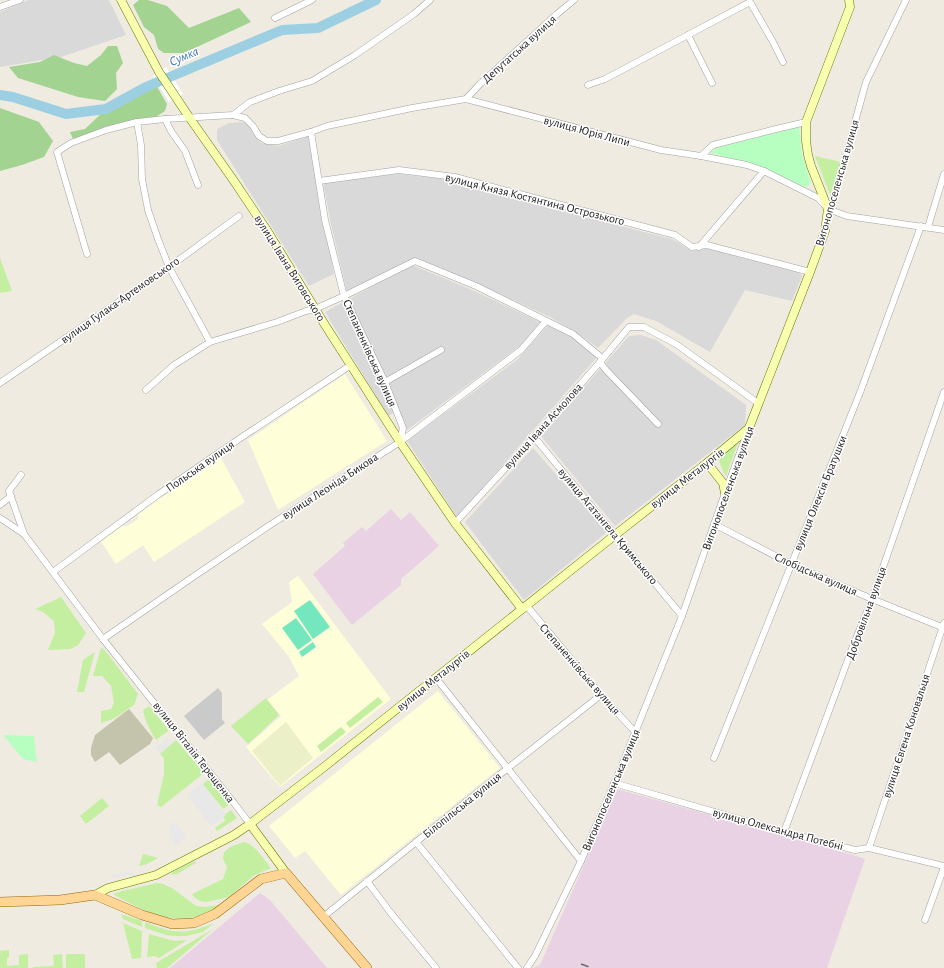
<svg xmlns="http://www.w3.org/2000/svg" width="944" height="968" viewBox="0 0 944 968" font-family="'Alegreya Sans',sans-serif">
<rect width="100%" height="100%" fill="#efebe1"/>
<g fill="#dad9d9">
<path d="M29,0h80l17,35 -65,22 -61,10v-55z"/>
<path d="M243,122l9,6 9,15 17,3 32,-10 12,77 12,61 -25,12 -92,-146v-11l12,-6z"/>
<path d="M398,174l55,6 116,33 103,26 20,12 14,-3 92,24 4,4 -10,25 -47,-11 -35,62 -54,-31 -22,-7 -7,4 -29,30 -22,-16 -26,-15 -72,-33 -65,-25 -66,33 -16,-68 -8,-42z"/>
<path d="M412,265l58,24 72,34 -21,22 -114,85 -9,-19 -10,5 -63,-104z"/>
<path d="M548,325l27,14 22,18 -140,160 -50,-76 111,-82z"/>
<path d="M641,335l15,5 90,65 -1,20 -130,101 -74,-90 88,-100z"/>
<path d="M533,448l74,84 -83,68 -59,-78z"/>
</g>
<g fill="#e9d2e4">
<path d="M391,509l10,11 9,-8 29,34 -38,33v6l-49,40 -39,-51 32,-28 -2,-3 19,-16 4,4z"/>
<path d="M617,789l236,66 12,4 -38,109h-294l7,-3z"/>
<path d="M260,893l10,7 57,68h-157z"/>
</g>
<g fill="#feffd9">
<path d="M345,374l42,67 -109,69 -30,-70z"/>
<path d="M220,456l25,46 -91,60 -11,-17 -27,19 -15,-22 21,-16h5l11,-7v-5z"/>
<path d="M298,576l93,123 -111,88 -34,-40 35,-31 -14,-16 32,-24 -10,-19 -27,-33 30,-22 -3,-20z"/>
<path d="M438,691l62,77 -159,127 -36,-44 -10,7 -26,-32z"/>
</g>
<path fill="#cacaca" d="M218,688l4,5v26l3,4 -21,17 -20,-24z"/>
<path fill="#c3c4ab" d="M129,709l24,29 -3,6 -30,21 -11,-13 -14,10 -4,-7v-7l4,-13z"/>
<path fill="#ecf0c9" d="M286,722l27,36 -33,28 -28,-35z"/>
<g fill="#c4efa0">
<path d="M815,156l26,6 -10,35z"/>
<path d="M0,258l12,33 -12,2z"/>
<path d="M738,443l-12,33c-2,-3 -4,-8 -6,-12 -3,-9 11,-16 18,-21z"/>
<path d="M61,597l25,36 -8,12 -8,4 -22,1 7,-17 -1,-12 -11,-9 -8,-3z"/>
<path d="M101,648l3,1 34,45 -4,11 -21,14 -12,4v-12l10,-2 3,-6 -3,-17 -9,-10h-9z"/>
<path d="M95,652l-11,40h-7l6,-32z"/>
<path d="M378,697l5,5 -33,26 -4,-5z"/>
<path d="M266,698l13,17 -31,29 -17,-18z"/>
<path d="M149,706l20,24 -13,10c-6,-10 -11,-19 -13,-30z"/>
<path d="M341,727l5,5 -25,20 -4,-6z"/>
<path d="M176,740l28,33 -43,34 -4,-2 7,-31v-16l-4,-4z"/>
<path d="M209,779l21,25 -7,5 -20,-25z"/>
<path d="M102,798l7,8 -23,18 -6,-8z"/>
<path d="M231,810l6,8 -20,13 -2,-3 10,-7v-1l-2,-4z"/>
<path d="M244,842c11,2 20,18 27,26l-18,8 -24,21 -23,5 -6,-1 -5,-3 -3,-4 31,-15 4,-12 -4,-8 1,-7 6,-5z"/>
<path d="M143,854l15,4 -11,6 -8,2z"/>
<path d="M193,862h3v1l-19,11 -5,1v-1l1,-2z"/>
<path d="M157,883l6,1 9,4 24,18 10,1 17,-3c-5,3 -10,7 -16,9 -32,15 -66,-3 -94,-19l9,-3z"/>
<path d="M121,914l21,7v6l-19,-8z"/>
<path d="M145,922c29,12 40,13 69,1l-11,9 -17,4h-12l-8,-1 -21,-7z"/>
<path d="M123,923l19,8 -1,27 -9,1z"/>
<path d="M213,929l-46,39h-10l-1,-5z"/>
<path d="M149,934l25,7 13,-1 -28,18 -4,-2 -8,1z"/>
<path d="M9,950v7l-2,1v8l12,-1v-10l9,-1v14h-28v-17z"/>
<path d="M62,954l1,14h-30v-1l21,-1 -1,-11z"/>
<rect x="66" y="954" width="19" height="14"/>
</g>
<g fill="#a2d391">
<path d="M139,0h9l19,6 22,22 50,-20 12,14 -67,31h-20l-6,-4 -4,-14 -10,-8 -11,-22z"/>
<path d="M108,46h9l6,17 -7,10 1,16 -12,12 -27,-4 -60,-19 -9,-11 31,-5 14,-7 20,8 13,3 14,-11z"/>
<path d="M155,83l12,21 -2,7 -17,11 -39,4 -36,13 -3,-7 15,-3 21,-20 40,-22z"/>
<path d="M0,108l39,14 14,19 -9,16 -22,8 -22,6z"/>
</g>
<g fill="#b7ffc0">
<path d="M799,126l3,28 8,27 -1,5 -4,1 -50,-22 -44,-12 4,-5z"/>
<path d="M3,735l31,1 3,26 -14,-3z"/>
</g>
<g fill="#75e7bf">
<path d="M310,600l20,27 -17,12 -19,-28z"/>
<path d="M296,618l16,22 -14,10 -16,-22z"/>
<path d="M313,642l3,5 -14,10 -3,-5z"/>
</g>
<g fill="#e8e8e8">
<path d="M167,738l5,5 -12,11 -5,-6z"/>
<path d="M202,783l24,32 -15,11 -24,-31z"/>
<path d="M174,822l8,9 4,7 -12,8 -5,-21z"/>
<path d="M132,871l3,3 -21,4 -3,-3z"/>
</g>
<path fill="#fff" d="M166,67l17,27 -14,8 -16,-26z"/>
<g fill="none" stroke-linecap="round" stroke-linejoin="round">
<path stroke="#9ccfe2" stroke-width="10" d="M0,95l13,2 53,17 40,-5 40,-22 136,-57 36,-2 58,-28"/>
<defs>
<g id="street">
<path d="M0,7l20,-7"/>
<path d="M275,18l37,-18"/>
<path d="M688,35l62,-33 23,40 10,20"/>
<path d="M588,85l17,-6 83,-44 24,48"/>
<path d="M466,99l14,-15 77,-70 17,-14"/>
<path d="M233,115l12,3 8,8 6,10 8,5h11l33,-9 16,-6 85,-18 54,-9 195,51 40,6 46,9 17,6 54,27 10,11 19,7 97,14"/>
<path d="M165,119l6,12 14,20 13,34"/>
<path d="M311,132l14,88 19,76 41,86 18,46 -3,14"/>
<path d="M701,156l12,-11 59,-15 34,-8"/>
<path d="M319,181l80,-11 56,7 220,58 17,12 15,-2 103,27"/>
<path d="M828,209l5,-7 33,-120 40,-82"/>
<path d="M928,227l16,-53"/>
<path d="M699,247l65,-76"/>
<path d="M87,254l-30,-102 14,-9 35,-13 31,-8"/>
<path d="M210,342l-41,-75 -11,-28 -10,-29 -6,-31 -1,-34 -4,-23 28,-3 68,-4 17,-13 29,-11 33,-10 43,-26 59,-41 16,-14"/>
<path d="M600,362l6,8 52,54"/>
<path d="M385,382l56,-32"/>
<path d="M0,383l158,-108 81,-59"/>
<path d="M146,390l28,-25 36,-23 67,-20 29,-11 9,-2 29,-13 71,-35 61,25 97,48 29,24"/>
<path d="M534,437l148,179"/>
<path d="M21,475l-12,16 15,43"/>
<path d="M0,505l11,-9"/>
<path d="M0,518l24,16 79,105 131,164 16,21"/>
<path d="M455,523l79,-86 66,-75 29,-35h15l32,17 82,59"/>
<path d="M714,524l77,40 81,35 72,29"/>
<path d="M53,572l106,-78 83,-57 109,-72"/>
<path d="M526,605l75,90 34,37"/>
<path d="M103,639l87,-60 80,-54 130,-83 121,-92 25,-29"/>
<path d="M436,678l145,183"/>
<path d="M714,758l147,-368 60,-164"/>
<path d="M614,783l170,49 71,18 14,-2 75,18"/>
<path d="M784,832l69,-186 19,-47 72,-207"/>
<path d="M416,842l102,126"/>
<path d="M869,848l75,-225"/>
<path d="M367,881l23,31 46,56"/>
<path d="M323,917l185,-149 93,-73"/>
<path d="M925,920l19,-53"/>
<path d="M527,968l8,-12 46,-95 39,-91 62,-154 43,-123 24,-65"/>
</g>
<g id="secondary">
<path d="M121,0l38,72 30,45 45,64 34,51 57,93 75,117 55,81 67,86"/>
<path d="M707,463l16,20 2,10"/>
<path d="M250,824l36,49"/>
<path d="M95,895l13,-7 48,-13 78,-40 16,-11 74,-57 291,-232 92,-72 42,-35 61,-156 15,-41 3,-22 -17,-43 -3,-11 -2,-14v-19l44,-115 -1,-7"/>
</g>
<path id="primary" d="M0,902l60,-2 35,-5 47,20 30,9 22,-1 21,-9 46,-35 25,-6 81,95"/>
</defs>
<use href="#street" stroke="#a3a3a3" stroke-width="7"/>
<use href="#secondary" stroke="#667600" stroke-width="9"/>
<use href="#primary" stroke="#946800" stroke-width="10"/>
<use href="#street" stroke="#fff" stroke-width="6"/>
<use href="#secondary" stroke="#f8ffae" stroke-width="8"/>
<use href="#primary" stroke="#ffd595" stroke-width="9"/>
<path stroke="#6a6a6a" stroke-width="1.5" stroke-dasharray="8 8" stroke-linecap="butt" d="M581,964l11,4"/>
</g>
<g text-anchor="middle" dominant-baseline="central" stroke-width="3" stroke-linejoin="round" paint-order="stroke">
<g font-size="12" fill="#1c1c1c" stroke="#fff">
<text transform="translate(519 49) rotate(-42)">Депутатська вулиця</text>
<text transform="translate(587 131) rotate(15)">вулиця Юрія Липи</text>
<text transform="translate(837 183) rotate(-74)">Вигонопоселенська вулиця</text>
<text transform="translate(535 199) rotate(14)">вулиця Князя Костянтина Острозького</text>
<text transform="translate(290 268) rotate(58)">вулиця Івана Виговського</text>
<text transform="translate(120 300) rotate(-35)">вулиця Гулака-Артемовського</text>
<text transform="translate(370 353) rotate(66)">Степаненківська вулиця</text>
<text transform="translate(543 426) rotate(-48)">вулиця Івана Асмолова</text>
<text transform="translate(200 466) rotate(-35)">Польська вулиця</text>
<text transform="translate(687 478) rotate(-38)">вулиця Металургів</text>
<text transform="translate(330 486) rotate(-33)">вулиця Леоніда Бикова</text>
<text transform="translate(728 488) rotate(-70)">Вигонопоселенська вулиця</text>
<text transform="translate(820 493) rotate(-68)">вулиця Олексія Братушки</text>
<text transform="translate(608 526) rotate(50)">вулиця Агатангела Кримського</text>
<text transform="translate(816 574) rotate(24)">Слобідська вулиця</text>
<text transform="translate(866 613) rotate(-70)">Добровільна вулиця</text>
<text transform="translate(580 669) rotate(49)">Степаненківська вулиця</text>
<text transform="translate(433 680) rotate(-39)">вулиця Металургів</text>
<text transform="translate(906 736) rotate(-72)">вулиця Євгена Коновальця</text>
<text transform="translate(194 752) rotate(52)">вулиця Віталія Терещенка</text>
<text transform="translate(611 790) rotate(-67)">Вигонопоселенська вулиця</text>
<text transform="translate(462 805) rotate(-39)">Білопільська вулиця</text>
<text transform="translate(778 829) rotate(15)">вулиця Олександра Потебні</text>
</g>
<g font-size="13" font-style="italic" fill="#3f76b5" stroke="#fff">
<text transform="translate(184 57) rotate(-23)">Сумка</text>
</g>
</g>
</svg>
